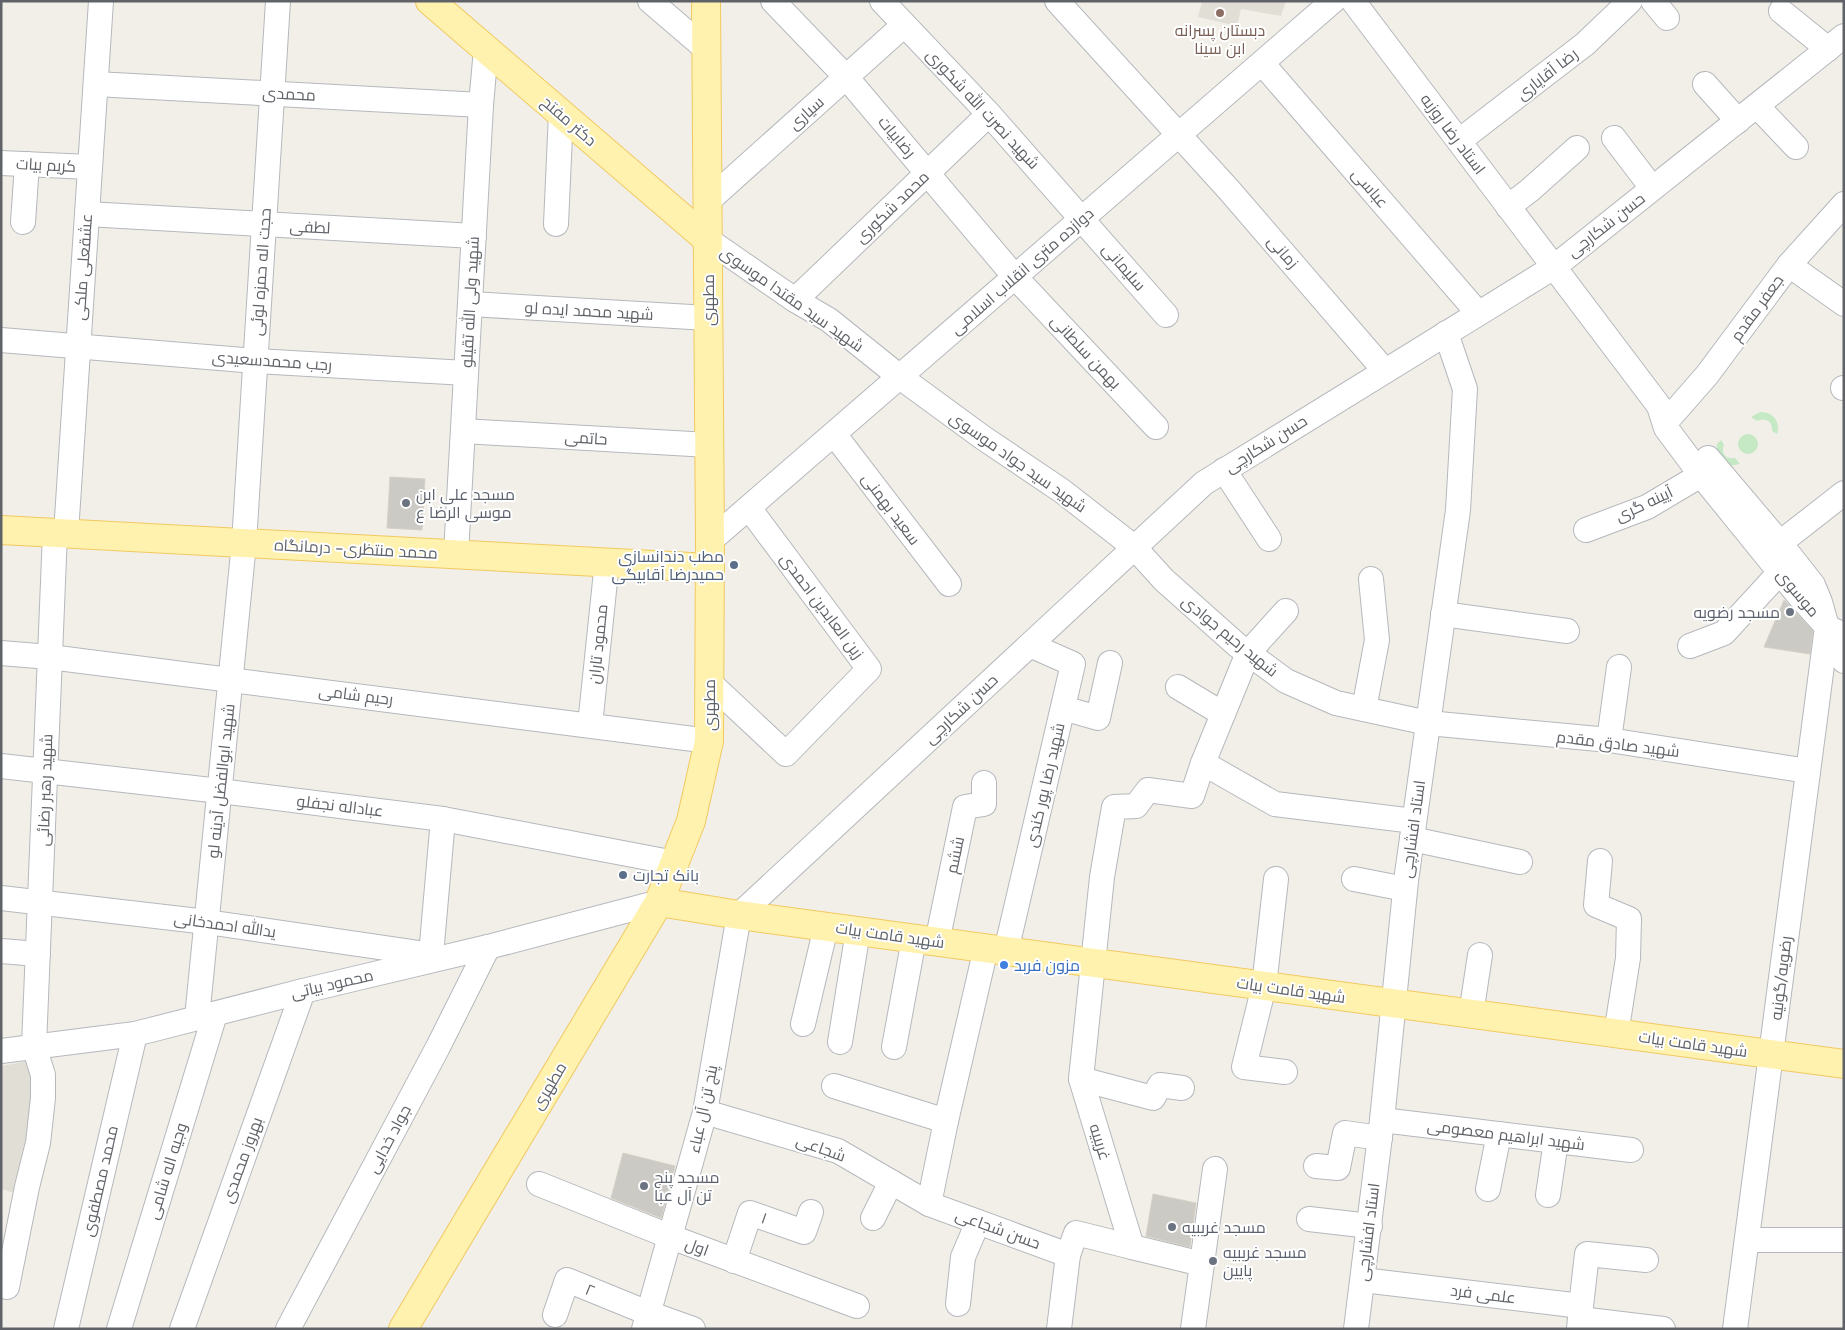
<svg xmlns="http://www.w3.org/2000/svg" width="1845" height="1330" viewBox="0 0 1845 1330" font-family="'DM Sans',Cairo,sans-serif">
<rect width="100%" height="100%" fill="#f1efe8"/>
<g fill="#e1ded6">
<path d="M1202,1h84l-5,15 -40,-7 -4,17 -39,-9z"/>
<path d="M39,1059l-17,136 -21,-6v-123z"/>
</g>
<g fill="#c5e8c5">
<path d="M1760,412c13,0 21,9 17,22l-5,-3c1,-10 -7,-14 -15,-10l-6,-4z"/>
<circle cx="1748" cy="444" r="10"/>
<path d="M1721,440l3,5c-4,8 2,15 11,13l5,6 -10,2 -14,-12 1,-10z"/>
</g>
<g fill="#cccac5" stroke="#d6d1c6">
<path d="M390,477l35,2 -3,51 -35,-2z"/>
<path d="M1784,600l29,31 -3,23 -46,-7z"/>
<path d="M623,1153l52,13 -14,52 -50,-20z"/>
<path d="M1153,1194l43,9 -6,44 -44,-11z"/>
</g>
<g fill="none" stroke-linecap="round" stroke-linejoin="round">
<defs>
<g id="minor">
<path d="M650,1l56,48"/>
<path d="M773,1l73,76 169,200 141,150"/>
<path d="M882,1l107,113 177,201"/>
<path d="M1057,1l172,189 156,181"/>
<path d="M1353,1l306,405 7,22 35,47 99,122 27,30 17,8"/>
<path d="M1653,1l14,17"/>
<path d="M1781,11l47,38"/>
<path d="M1262,63l216,250"/>
<path d="M96,84l385,21"/>
<path d="M1705,84l33,37"/>
<path d="M1757,106l39,41"/>
<path d="M1614,138l38,50"/>
<path d="M1459,141l126,-97 45,-43"/>
<path d="M1,163l89,4"/>
<path d="M708,201l196,-176"/>
<path d="M1508,207l22,-17 47,-42"/>
<path d="M87,214l387,22"/>
<path d="M23,222l4,-58"/>
<path d="M556,224l5,-111"/>
<path d="M708,240l87,60 34,20 71,57 82,60 80,54 72,56 30,33 73,65 49,36 50,22 92,20 181,17 199,31"/>
<path d="M1789,265l55,39"/>
<path d="M795,300l194,-186"/>
<path d="M470,304l238,14"/>
<path d="M1,340l255,21 210,12"/>
<path d="M1843,388h1"/>
<path d="M1672,415l35,-40 82,-110 55,-61"/>
<path d="M463,431l246,14"/>
<path d="M834,434l115,150"/>
<path d="M1708,458l72,85 33,42 7,17 7,25 17,34"/>
<path d="M1224,470l45,69"/>
<path d="M1586,530l61,-23 54,-32"/>
<path d="M66,533l35,-532"/>
<path d="M710,541l623,-540"/>
<path d="M1780,543l64,-50"/>
<path d="M456,554l25,-449 5,-56"/>
<path d="M1443,614l124,17"/>
<path d="M1690,646l34,-13 56,-61"/>
<path d="M1,653l49,4 659,84"/>
<path d="M709,682l77,72 83,-85 -120,-161"/>
<path d="M1178,687l45,27"/>
<path d="M1063,708l35,10 12,-55"/>
<path d="M1364,709l13,-69 -6,-61"/>
<path d="M590,725l17,-163"/>
<path d="M1609,740l10,-73"/>
<path d="M1203,763l72,41 139,17"/>
<path d="M1,766l219,25 223,28 232,44"/>
<path d="M1412,839l108,23"/>
<path d="M1600,861l-4,44 33,14 -1,39 -12,76"/>
<path d="M1276,879l-12,107 -20,81 41,5"/>
<path d="M1354,879l51,10"/>
<path d="M1,898l206,24 226,33"/>
<path d="M937,942l28,-135 19,-3v-21"/>
<path d="M1,951l37,3"/>
<path d="M1006,951l67,-287 -43,-19"/>
<path d="M431,955l12,-136"/>
<path d="M1471,1014l9,-59"/>
<path d="M197,1018l47,-475 34,-542"/>
<path d="M803,1024l23,-97"/>
<path d="M840,1042l18,-111"/>
<path d="M894,1047l20,-108"/>
<path d="M1,1051l134,-17 168,-43 185,-44 171,-45"/>
<path d="M1081,1079l72,19 7,-13 22,3"/>
<path d="M834,1086l112,35"/>
<path d="M705,1112l133,39 91,53 139,51"/>
<path d="M1382,1120l249,30"/>
<path d="M1316,1166l22,2 7,-35 35,5"/>
<path d="M539,1184l132,53 186,69"/>
<path d="M1488,1189l11,-55"/>
<path d="M1548,1195l8,-54"/>
<path d="M929,1204l17,-83 40,-173"/>
<path d="M873,1218l18,-36"/>
<path d="M1309,1219l61,7"/>
<path d="M1747,1240h97"/>
<path d="M734,1261l16,-48 54,19 7,-20"/>
<path d="M1202,1264l-70,-17 -51,-168 21,-202 12,-70 22,-1 12,-16 44,6 11,-33 45,-110 38,-42"/>
<path d="M1363,1280l218,26 -2,23"/>
<path d="M7,1287l20,-100 11,-44 5,-45v-23l-9,-29 21,-513"/>
<path d="M958,1304l5,-47 15,-35"/>
<path d="M1581,1306l6,-52 59,6"/>
<path d="M555,1315l12,-35 81,33 45,16"/>
<path d="M1580,1319l83,10"/>
<path d="M66,1329l69,-295"/>
<path d="M119,1329l96,-315"/>
<path d="M182,1329l121,-338"/>
<path d="M288,1329l150,-282 50,-100"/>
<path d="M644,1329l61,-217 34,-197 465,-432 350,-216 290,-231"/>
<path d="M1059,1329l9,-74 8,-22 56,14"/>
<path d="M1193,1329l22,-160"/>
<path d="M1356,1329l26,-209 24,-239 52,-371 7,-121 -19,-56"/>
<path d="M1735,1329l92,-702"/>
</g>
<g id="major">
<path d="M430,1l278,239"/>
<path d="M1,530l709,38"/>
<path d="M659,902l80,13 1105,149"/>
<path d="M403,1329l256,-427 32,-81 18,-80 1,-200 -4,-540"/>
</g>
</defs>
<use href="#minor" stroke="#b5b8bc" stroke-width="26"/>
<use href="#major" stroke="#f2c960" stroke-width="30"/>
<use href="#minor" stroke="#fff" stroke-width="24"/>
<use href="#major" stroke="#fff2af" stroke-width="28"/>
</g>
<circle fill="#8d6e63" stroke="#fff" stroke-width="2" cx="1220" cy="13" r="5"/>
<g fill="#6b7280" stroke="#fff" stroke-width="2">
<circle cx="406" cy="503" r="5"/>
<circle cx="1790" cy="612" r="5"/>
<circle cx="644" cy="1186" r="5"/>
<circle cx="1172" cy="1227" r="5"/>
<circle cx="1213" cy="1261" r="5"/>
</g>
<g fill="#5c6f8a" stroke="#fff" stroke-width="2">
<circle cx="734" cy="565" r="5"/>
<circle cx="623" cy="875" r="5"/>
</g>
<circle fill="#3f7fe0" stroke="#fff" stroke-width="2" cx="1004" cy="965" r="5"/>
<g text-anchor="middle" dominant-baseline="central" stroke-width="4" stroke-linejoin="round" paint-order="stroke">
<g font-size="16" fill="#785e54" stroke="#fff">
<text x="1220" y="30">دبستان پسرانه<tspan x="1220" dy="18">ابن سینا</tspan></text>
</g>
<g font-size="16" fill="#5f6368" stroke="#fff">
<text transform="translate(1547 74) rotate(-38)">رضا آقایاری</text>
<text transform="translate(289 94) rotate(3)">محمدی</text>
<text transform="translate(983 109) rotate(47)">شهید نصرت الله شکوری</text>
<text transform="translate(806 113) rotate(-42)">سیاری</text>
<text transform="translate(569 121) rotate(41)">دکتر مفتح</text>
<text transform="translate(1453 134) rotate(53)">استاد رضا روزبه</text>
<text transform="translate(897 137) rotate(50)">رضابیات</text>
<text transform="translate(46 165) rotate(3)">کریم بیات</text>
<text transform="translate(1370 188) rotate(49)">عباسی</text>
<text transform="translate(892 207) rotate(-44)">محمد شکوری</text>
<text transform="translate(1606 225) rotate(-38)">حسن شکارچی</text>
<text transform="translate(310 227) rotate(3)">لطفی</text>
<text transform="translate(1283 252) rotate(49)">زمانی</text>
<text transform="translate(83 267) rotate(-86)">عشقعلی ملکی</text>
<text transform="translate(1124 267) rotate(49)">سلیمانی</text>
<text transform="translate(1022 271) rotate(-41)">دوازده متری انقلاب اسلامی</text>
<text transform="translate(261 272) rotate(-86)">حجت اله حمزه لوئی</text>
<text transform="translate(792 299) rotate(35)">شهید سید مقتدا موسوی</text>
<text transform="translate(708 300) rotate(-90)">مطهری</text>
<text transform="translate(470 302) rotate(-87)">شهید ولی الله تقیلو</text>
<text transform="translate(1757 308) rotate(-54)">جعفر مقدم</text>
<text transform="translate(589 311) rotate(3)">شهید محمد ایده لو</text>
<text transform="translate(1086 352) rotate(47)">بهمن سلطانی</text>
<text transform="translate(272 361) rotate(4)">رجب محمدسعیدی</text>
<text transform="translate(586 438) rotate(3)">حاتمی</text>
<text transform="translate(1266 444) rotate(-32)">حسن شکارچی</text>
<text transform="translate(1018 462) rotate(35)">شهید سید جواد موسوی</text>
<text transform="translate(1644 504) rotate(-25)">آیینه گری</text>
<text transform="translate(891 509) rotate(53)">سعید بهمنی</text>
<text transform="translate(356 549) rotate(3)">محمد منتظری- درمانگاه</text>
<text transform="translate(1798 593) rotate(50)">موسوی</text>
<text transform="translate(822 606) rotate(53)">زین العابدین احمدی</text>
<text transform="translate(1230 636) rotate(39)">شهید رحیم جوادی</text>
<text transform="translate(598 644) rotate(-84)">محمود تاران</text>
<text transform="translate(356 695) rotate(7)">رحیم شامی</text>
<text transform="translate(709 705) rotate(-90)">مطهری</text>
<text transform="translate(961 709) rotate(-43)">حسن شکارچی</text>
<text transform="translate(1618 744) rotate(7)">شهید صادق مقدم</text>
<text transform="translate(221 781) rotate(-84)">شهید ابوالفضل آدینه لو</text>
<text transform="translate(1045 785) rotate(-77)">شهید رضا پور کندی</text>
<text transform="translate(45 790) rotate(-88)">شهید رهبر رضائی</text>
<text transform="translate(340 806) rotate(7)">عباداله نجفلو</text>
<text transform="translate(1413 829) rotate(-82)">استاد افشارچی</text>
<text transform="translate(955 855) rotate(-78)">ششم</text>
<text transform="translate(225 925) rotate(8)">یدالله احمدخانی</text>
<text transform="translate(890 935) rotate(8)">شهید قامت بیات</text>
<text transform="translate(1781 978) rotate(-83)">رضویه/گونیه</text>
<text transform="translate(332 984) rotate(-13)">محمود بیاتی</text>
<text transform="translate(1291 990) rotate(8)">شهید قامت بیات</text>
<text transform="translate(1693 1044) rotate(8)">شهید قامت بیات</text>
<text transform="translate(549 1086) rotate(-59)">مطهری</text>
<text transform="translate(703 1109) rotate(-78)">پنج تن آل عباء</text>
<text transform="translate(1506 1135) rotate(7)">شهید ابراهیم معصومی</text>
<text transform="translate(389 1139) rotate(-62)">جواد خدایی</text>
<text transform="translate(1100 1142) rotate(73)">غریبیه</text>
<text transform="translate(821 1148) rotate(20)">شجاعی</text>
<text transform="translate(242 1160) rotate(-70)">بهروز محمدی</text>
<text transform="translate(167 1171) rotate(-73)">وجیه اله شامی</text>
<text transform="translate(100 1181) rotate(-77)">محمد مصطفوی</text>
<text transform="translate(764 1218) rotate(19)">۱</text>
<text transform="translate(998 1229) rotate(20)">حسن شجاعی</text>
<text transform="translate(1368 1232) rotate(-83)">استاد افشارچی</text>
<text transform="translate(697 1247) rotate(20)">اول</text>
<text transform="translate(590 1290) rotate(22)">۲</text>
<text transform="translate(1483 1294) rotate(7)">علمی فرد</text>
</g>
<g font-size="16" fill="#5b616d" stroke="#fff" text-anchor="start">
<text x="416" y="494">مسجد علی ابن<tspan x="416" dy="18">موسی الرضا ع</tspan></text>
<text x="1780" y="612" text-anchor="end">مسجد رضویه</text>
<text x="654" y="1177">مسجد پنج<tspan x="654" dy="18">تن آل عبا</tspan></text>
<text x="1182" y="1227">مسجد غریبیه</text>
<text x="1223" y="1252">مسجد غریبیه<tspan x="1223" dy="18">پایین</tspan></text>
</g>
<g font-size="16" fill="#4e5e75" stroke="#fff" text-anchor="end">
<text x="724" y="556">مطب دندانسازی<tspan x="724" dy="18">حمیدرضا آقابیگی</tspan></text>
<text x="633" y="875" text-anchor="start">بانک تجارت</text>
</g>
<g font-size="16" fill="#366cbe" stroke="#fff" text-anchor="start">
<text x="1014" y="965">مزون فربد</text>
</g>
</g>
<rect width="1845" height="1330" fill="none" stroke="#5f6368" stroke-width="5"/>
</svg>
